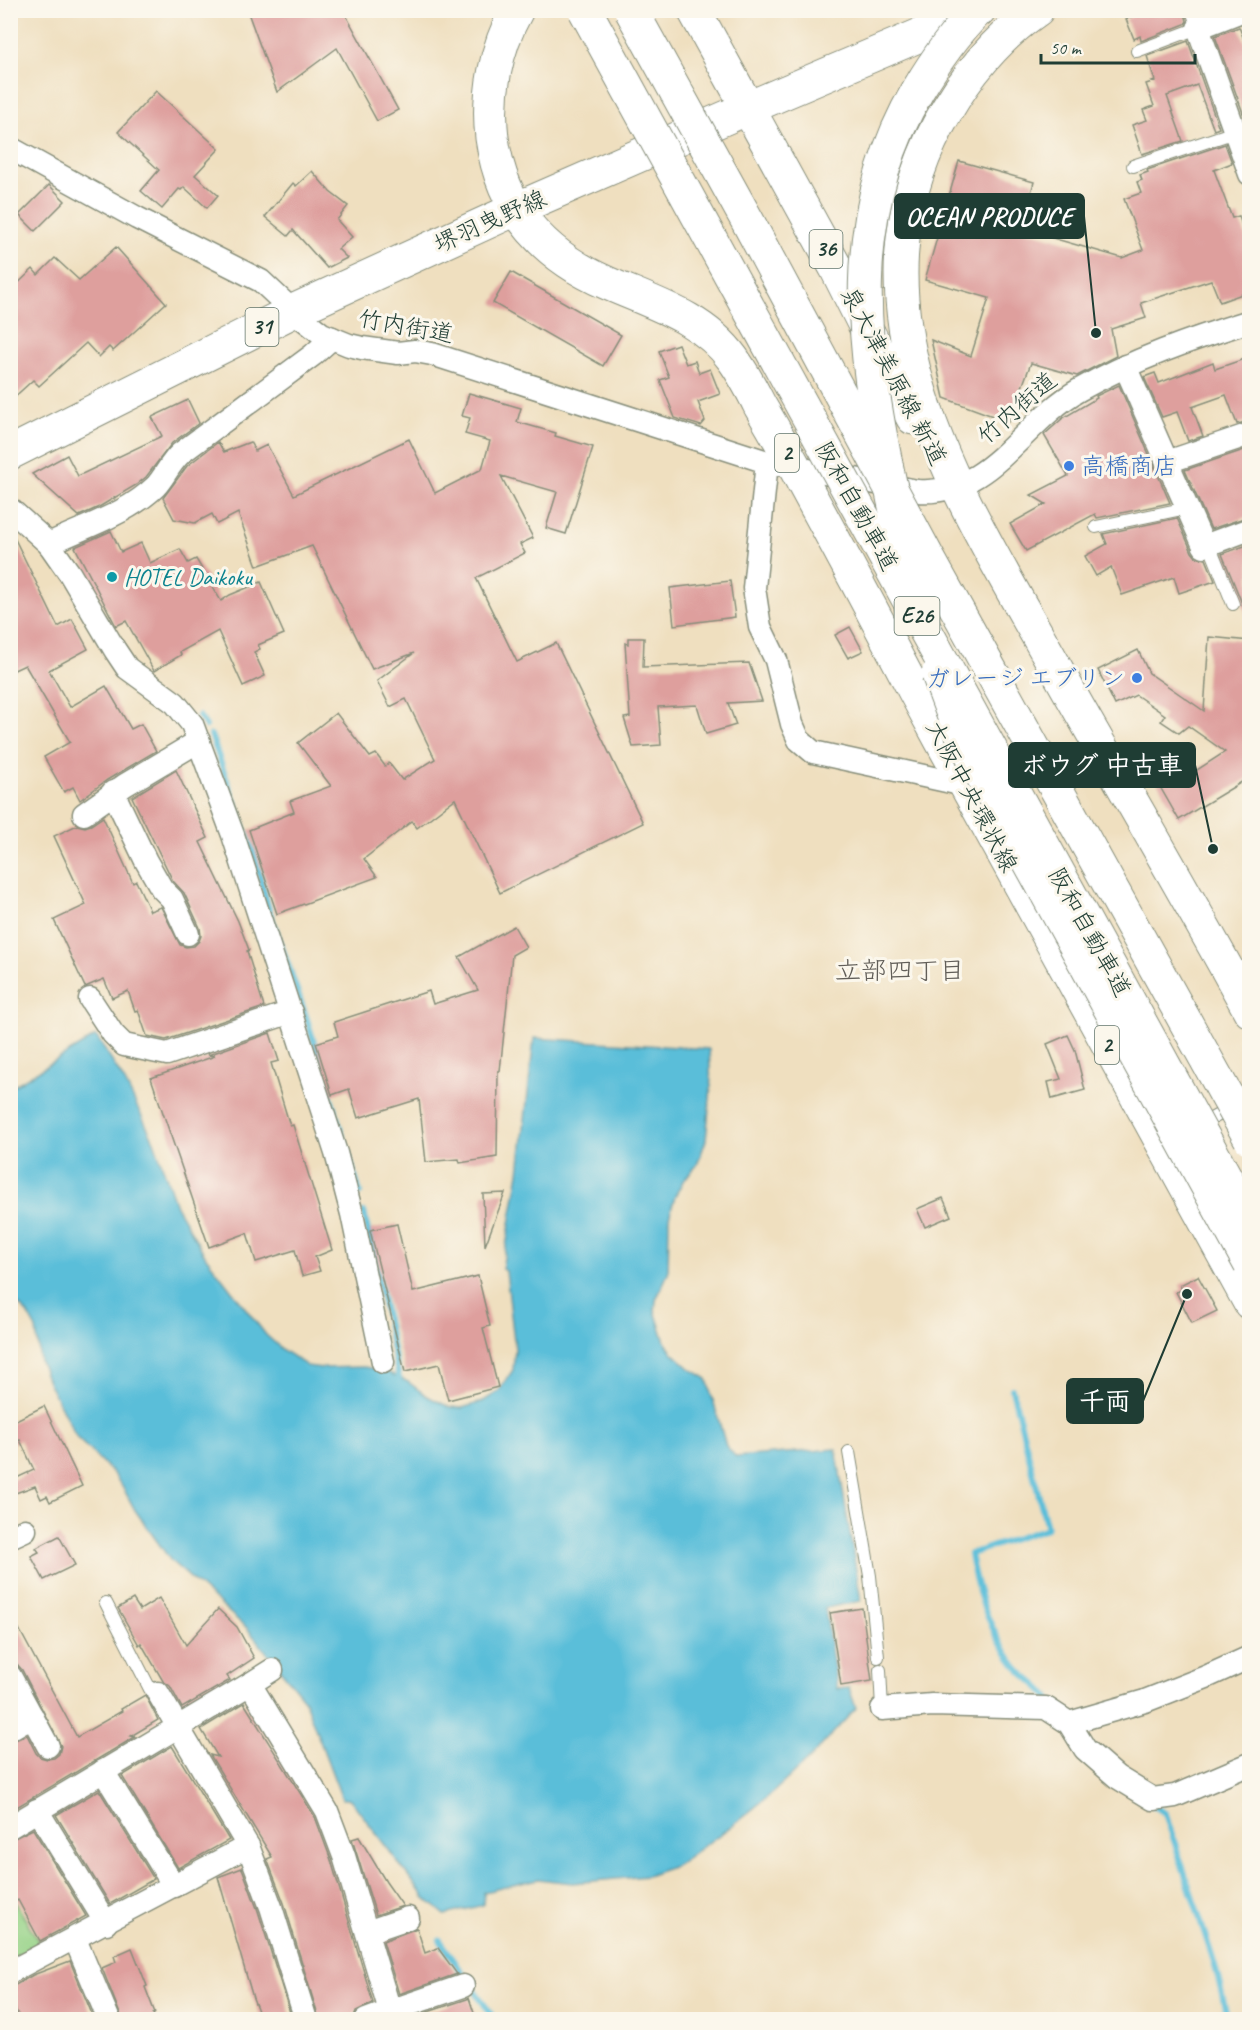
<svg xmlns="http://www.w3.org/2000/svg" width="1260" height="2030" viewBox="0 0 1260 2030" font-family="Caveat,'Klee One',sans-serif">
<rect width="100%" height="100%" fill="#fbf7ec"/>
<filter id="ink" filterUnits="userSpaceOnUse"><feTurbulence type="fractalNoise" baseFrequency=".0167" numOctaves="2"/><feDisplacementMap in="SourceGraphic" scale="12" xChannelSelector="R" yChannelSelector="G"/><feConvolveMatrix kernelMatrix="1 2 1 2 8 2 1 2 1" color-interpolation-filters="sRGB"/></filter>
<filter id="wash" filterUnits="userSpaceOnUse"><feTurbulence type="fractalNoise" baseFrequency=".008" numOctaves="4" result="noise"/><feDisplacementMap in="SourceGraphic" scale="24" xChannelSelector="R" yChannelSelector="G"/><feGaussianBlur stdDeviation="1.35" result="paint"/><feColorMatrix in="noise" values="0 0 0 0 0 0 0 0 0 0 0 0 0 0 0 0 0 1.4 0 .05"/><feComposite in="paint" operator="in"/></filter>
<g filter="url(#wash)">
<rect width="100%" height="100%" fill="#efdfbf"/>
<path fill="#97d388" stroke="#5b885e" stroke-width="1.5" d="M16,1903l24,41 -29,15v-53z"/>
<path fill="#5abed9" stroke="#3c7e86" stroke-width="1.5" d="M96,1036l29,46 29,59 22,65 30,51 60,78 18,16 23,15 15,2 42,-1 19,3 25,12 19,14 22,11 13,1 20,-6 16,-10 15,-22 2,-21 -9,-78 -4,-2 17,-96 15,-135 175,11 2,38 -5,53 -9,25 -14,16 -8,15 -6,21 -1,56 -12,27 -1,11 10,31 8,11 19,17 15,9 19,67 10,11 100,-8 25,152 -36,7 12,81 12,-1 7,20 -45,49 -41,38 -37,30 -56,40 -30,11 -75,7 -34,-4 -54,13 -1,13 -38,10 -20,-17 -75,-99h-8l-38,-100 -57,-71 -76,-67 -36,-51 -13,-24 -10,-14 -35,-34 -28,-54 -9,-23 -4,-32 -9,-16 -16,-16 -1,-209z"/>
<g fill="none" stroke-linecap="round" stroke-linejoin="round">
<g stroke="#5abed9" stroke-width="6">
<path d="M199,716l7,10"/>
<path d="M211,735l44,124 15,54 36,103 54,177"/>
<path d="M364,1212l35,166"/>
<path d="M1012,1389l35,139 -77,26c7,40 21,80 46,112 11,14 28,21 36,37"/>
<path d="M1154,1806l11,7 50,152 13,55"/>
<path d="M440,1940l55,80"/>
</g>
</g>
<g id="blocks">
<g fill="#de9f9d">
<path d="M247,10h96l55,100 -21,11 -40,-73 -60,44z"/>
<path d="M1147,10h37l3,11 -2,3 -44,17 -1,-5 -6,3 -8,-20z"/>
<path d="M1239,27l11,27v78l-35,-96z"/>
<path d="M1188,41l31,87 -5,2 -17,-45 -30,11 16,45 -41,13 -10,-29 15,-5 -4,-10 11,-4 -8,-22 9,-3 -8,-25z"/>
<path d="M156,91l63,58 -24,26 23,20 -11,13 -23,-21 -3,3 -2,-1 -17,20 -21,-18 18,-21 -41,-38z"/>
<path d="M1225,144l7,19 -18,7 18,48 7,-2 11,34v34l-4,1 -1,8 -25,9 -9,-22 -70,23 5,15 -35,11 5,27 -39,20 -46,-13 -22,59 -65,-24 -13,-58 40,16 18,-58 -64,-18 34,-119 75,21 -13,47 101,29 21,-8 -19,-51 17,-6 -4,-11 5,-2 -2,-5 8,-3 -1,-2z"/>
<path d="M312,171l18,21 18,14 -11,14 15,17 -14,12 9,9 -20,10 -34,-38 -5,6 -23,-19 28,-34 3,3z"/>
<path d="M49,185l16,16 -30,30 -16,-16z"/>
<path d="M116,247l50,56 -53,48 -4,-4 -10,10 -13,-14 -47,43 -6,-6 -23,21v-110l23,-22 5,6 17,-17 24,22z"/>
<path d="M511,272l110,63 -18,31 -110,-63z"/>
<path d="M678,344l8,20 9,-3 4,12 11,-4 10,25 -22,8 7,19 -4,5 -26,-8 -15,-38 9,-3 -10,-26z"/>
<path d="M1250,357v64l-13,3 -11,-29 -34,12 11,29 -15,5 -11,-29 -15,5 -18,-40 11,-4 4,10 54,-21 2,7z"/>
<path d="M1119,385l51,118 -73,15 -2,-4 -69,37 -16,-27 36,-20 -15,-9 37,-19 -24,-41 19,-17 34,-20 -1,-2z"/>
<path d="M469,393l52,15 -4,14 39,11 -1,3 38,11 -27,87 -20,-6 11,-36 -56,-16 32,62 -13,6 5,9 -49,25 41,84 39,-19 87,180 -143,70 -45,-94 -38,29 -5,-7 -48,38 13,18 -100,37 -28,-84 45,-18 -4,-11 41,-15 -33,-43 38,-30 34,44 6,-3 9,12 4,-3 13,17 33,-21 -29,-60 -16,8 -13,-26 37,-28 -42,16 -60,-123 -55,20 -19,-53 -21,11 -5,-10 -17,9 -21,-4 -11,-21 24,-32 31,-24 6,10 26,-10 5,9 12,-6 27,50 115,-56 26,54 47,-24 8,-28 -25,-7 5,-16 -8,-2z"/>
<path d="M188,400l11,23 -27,20 -26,34 -10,8 -37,22 -20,9 -47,-42 35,-19 11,21 84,-40 -10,-19z"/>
<path d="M1250,448v68l-39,13 -26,-59z"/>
<path d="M1177,518l15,34 4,5 10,2 9,22 -36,12 -5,-16 -52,18 -11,-28 -15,9 -11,-20 22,-12 -4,-10z"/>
<path d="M10,529l48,98 14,-8 16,30 -39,21 21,37 36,-21 25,43 10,-5 15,27 -49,29 -27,20 -7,-13 -9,5 -20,-35 26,-15 -45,-77 -15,7z"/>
<path d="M111,531l10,21 20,-9 9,20 30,-14 8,14 8,-4 25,42 9,-6 31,-13 23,52 -26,11 2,4 -6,3 11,24 -22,10 -25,-55 -38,21 1,3 -27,16 -28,-50 -10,5 -41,-79z"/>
<path d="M1250,544v74h-2l-26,-64z"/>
<path d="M730,581l5,36 -61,8 -4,-37z"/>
<path d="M850,627l13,24 -15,7 -13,-23z"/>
<path d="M1209,637l41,4v136l-71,43 -28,-49 21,-11 11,19 42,-27 -37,-26 -9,7 -18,-12 4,-6 -29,-20 -21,10 -17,-35 40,-20 11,23 55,38z"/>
<path d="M628,638h16l-1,29 106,-4 13,38 -34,2 8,22 -30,9 -9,-29 -39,2 3,38 -28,2 -9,-29 6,-1 -5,-74 3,1z"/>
<path d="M176,770l32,68 -8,4 38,79 11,29 -2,1 17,56 -98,33 -19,-4 -9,-26 -3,1 -7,-20 -16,7 -8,-19 -19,8 -31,-67 32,-15 -32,-69 23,-11 8,2 6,-2 12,-8 30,66 3,-2 14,30 11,-4 19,38 6,2 8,-1 5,-5 2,-5 -1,-8 -16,-35 -11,-12 -41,-84z"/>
<path d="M514,926l12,21 -14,8 -12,116h-2l-1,86 -37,6 -1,-4 -33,3 -7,-63 -61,19 -9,-29 -17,6 -16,-52 22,-7 -4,-14 95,-31 4,13 45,-14 -19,-33z"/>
<path d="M270,1033l9,28 -8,2 19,63 3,-1 39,125 -17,7 5,14 -18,5 -7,-26 -39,12 -9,-29 -38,14 -58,-169 64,-22 -7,-1z"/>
<path d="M1068,1035l7,15 10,40 -33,9 -4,-17 13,-3 -14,-35z"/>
<path d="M505,1193l-20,53 -2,-52z"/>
<path d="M943,1198l8,18 -26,11 -8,-18z"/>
<path d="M397,1224l16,68 65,-16 12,50 -7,2 15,59 -50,13 -9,-36 -34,8 -35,-142z"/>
<path d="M1198,1276l19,35 -25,12 -16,-31 6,-2 -2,-5z"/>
<path d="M44,1406l38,80 -32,16 -3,-6 -6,3 -6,-13 -25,9v-14l24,-11 -14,-30 -10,4v-21z"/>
<path d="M59,1536l16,29 -31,15 -13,-24 8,-4 -3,-4z"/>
<path d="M159,1598l27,47 32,-36 19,18 17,31 -27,18 3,4 -48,28 -12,-22 -7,-5 -22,-38 -2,2 -21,-37 15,-9 7,11z"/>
<path d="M862,1608l10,73 -31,5 -11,-73z"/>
<path d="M10,1612l67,125 45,-26 -1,-2 24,-14 13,25 -27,16 4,1 -125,74v-69l17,-7 9,18 4,4 7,2 7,-1 5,-4 2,-8 -39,-76 -5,-6 -7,-1z"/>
<path d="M244,1703l71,114 16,43 42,143 -17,8 -3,8h-34l-35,-116 -17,-44 5,-2 -62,-102 8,2 -17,-28z"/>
<path d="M172,1746l57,94 -51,28 -56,-92z"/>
<path d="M99,1790l55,89 -44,25 -54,-89z"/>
<path d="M33,1829l53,87 -46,25 -22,-41 -8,5v-65z"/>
<path d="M359,1837l27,45 17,24 -27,9 -24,-76z"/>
<path d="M242,1868l16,43 34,108h-31l-8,-21 -35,-121z"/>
<path d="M417,1928l8,25 13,-5 19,26 -58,20 -16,-53z"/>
<path d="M132,1948l15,38 -2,1 10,26 -2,1 3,5h-34l-20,-51 14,-6 -2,-6z"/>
<path d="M70,1961l24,58h-74l-10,-22v-9l23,-13z"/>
<path d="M469,1998l7,21h-69l60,-20z"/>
</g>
</g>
</g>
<g filter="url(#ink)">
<use href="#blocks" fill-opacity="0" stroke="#878e7a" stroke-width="1.5"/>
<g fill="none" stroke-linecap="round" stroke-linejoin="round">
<defs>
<g id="lane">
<path d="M1137,51l61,-23 -6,-18"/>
<path d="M1133,166l102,-34"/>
<path d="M1096,527l91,-19"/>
<path d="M1209,544l24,60"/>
<path d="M1198,1126l52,-28"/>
<path d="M849,1452l21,124 8,81"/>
<path d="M106,1603l44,86 8,4"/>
<path d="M880,1670l2,39"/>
</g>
<g id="street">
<path d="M1244,10l-46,18 52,146"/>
<path d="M10,148l127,70 124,63 32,30 29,23 27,11 13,3 36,5 17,-2 17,3 335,108 150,29c73,6 105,-69 162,-101 53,-30 113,-51 171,-69"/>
<path d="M1125,366l79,180 46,-17"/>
<path d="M767,462l-13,126 6,39 16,33 16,64 7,16 14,12 152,33"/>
<path d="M1167,462l83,-28"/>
<path d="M10,509l39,35 21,30 45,76 12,18 48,35 17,21 41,111 103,318 16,61 31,148"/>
<path d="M49,544c36,-18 77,-29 107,-58 9,-10 14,-23 25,-33l132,-98 19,-17"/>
<path d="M113,792l33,69 16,28 10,10 16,35"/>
<path d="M84,814l41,-29 74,-44"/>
<path d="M90,999l23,35 11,11 43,9 124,-42"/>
<path d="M10,1537l15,-7"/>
<path d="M10,1676l38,70"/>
<path d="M250,1684l22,-14"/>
<path d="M158,1693l90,153 23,61 35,113"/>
<path d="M882,1709l50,-4 114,3 23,15 16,26 32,28 36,22 22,-3 75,-32"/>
<path d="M1069,1723l76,-22 61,-24 44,-20"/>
<path d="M10,1729l22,-13"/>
<path d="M103,1771l71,115"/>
<path d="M37,1810l69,113"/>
<path d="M10,1827l240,-143 77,127 17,45 46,155 -24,9"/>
<path d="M367,1932l41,-14"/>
<path d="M75,1939l34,81"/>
<path d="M10,1972l238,-126"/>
<path d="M393,2020l-3,-9 73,-25"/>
</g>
<g id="primary">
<path d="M517,10c-22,39 -30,85 -25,128 10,72 51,117 115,145 45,20 96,34 126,76 10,14 19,31 27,47 16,27 31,54 46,82 37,68 74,137 110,206 110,204 222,407 334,609"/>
<path d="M694,10l142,258 54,108 23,42"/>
<path d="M1037,10c-43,30 -75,71 -99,116 -101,192 27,378 119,544 64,114 131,226 193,341"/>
<path d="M10,453l283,-142 223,-102 232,-101 231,-98"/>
</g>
</defs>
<use href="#lane" stroke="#878e7a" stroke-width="14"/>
<use href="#street" stroke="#878e7a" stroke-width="25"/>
<use href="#primary" stroke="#878e7a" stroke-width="35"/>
<use href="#lane" stroke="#fff" stroke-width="12"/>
<use href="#street" stroke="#fff" stroke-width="22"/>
<use href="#primary" stroke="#fff" stroke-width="33"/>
<defs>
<g id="primary-bridge">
<path d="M919,607c-12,-40 -20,-82 -29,-124 -29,-136 -46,-267 28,-393 17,-29 36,-56 60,-80"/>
<path d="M938,674l16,43 23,49 273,498"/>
</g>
<g id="highway-bridge">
<path d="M585,10l665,1212"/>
<path d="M631,10l116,210 179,334 324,584"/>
</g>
</defs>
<use href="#primary-bridge" stroke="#878e7a" stroke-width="35" stroke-linecap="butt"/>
<use href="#highway-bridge" stroke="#878e7a" stroke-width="35" stroke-linecap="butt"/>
<use href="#primary-bridge" stroke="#fff" stroke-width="33"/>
<use href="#highway-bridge" stroke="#fff" stroke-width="33"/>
</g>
</g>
<g fill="#3f7fe0" stroke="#fbf7ec" stroke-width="2">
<circle cx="1069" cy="466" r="6"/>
<circle cx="1137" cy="678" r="6"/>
</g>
<circle fill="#0f9aa8" stroke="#fbf7ec" stroke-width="2" cx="112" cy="577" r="6"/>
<g text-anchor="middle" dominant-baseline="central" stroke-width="6" stroke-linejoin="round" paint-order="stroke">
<g fill="#fbf7ec" stroke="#61756b" stroke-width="1.5">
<rect x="809.5" y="230" width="33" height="38" rx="4.5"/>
<rect x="245.5" y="308" width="33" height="38" rx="4.5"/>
<rect x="775" y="434" width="24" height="38" rx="4.5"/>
<rect x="894.5" y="597" width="45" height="38" rx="4.5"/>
<rect x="1095" y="1026" width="24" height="38" rx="4.5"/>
</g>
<g font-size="22" font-weight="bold" fill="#1f3d34">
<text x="826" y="249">36</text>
<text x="262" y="327">31</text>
<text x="787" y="453">2</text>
<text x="917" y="616">E26</text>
<text x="1107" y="1045">2</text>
</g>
<g font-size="24" fill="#1f3d34" stroke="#fbf7ec">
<text transform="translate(490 221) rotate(-24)">堺羽曳野線</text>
<text transform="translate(406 326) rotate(10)">竹内街道</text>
<text transform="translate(894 376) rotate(62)">泉大津美原線 新道</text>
<text transform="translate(1017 408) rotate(-41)">竹内街道</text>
<text transform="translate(857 506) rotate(61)">阪和自動車道</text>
<text transform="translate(972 796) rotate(62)">大阪中央環状線</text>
<text transform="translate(1090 932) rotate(61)">阪和自動車道</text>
</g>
<g font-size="24" fill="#366cbe" stroke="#fbf7ec" text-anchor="start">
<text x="1081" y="466">高橋商店</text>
<text x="1125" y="678" text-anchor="end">ガレージ エブリン</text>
</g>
<g font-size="24" fill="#0d838f" stroke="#fbf7ec" text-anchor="start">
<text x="124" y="577">HOTEL Daikoku</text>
</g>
<g font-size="26" fill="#625f59" stroke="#fbf7ec">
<text x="900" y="970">立部四丁目</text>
</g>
</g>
<path fill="none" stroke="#1f3d34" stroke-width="2" d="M1096 333L1084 216M1213 849L1195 765M1187 1294L1143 1401"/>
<g fill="#1f3d34" stroke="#fbf7ec" stroke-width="2">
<circle cx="1096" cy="333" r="6"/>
<circle cx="1213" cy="849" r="6"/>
<circle cx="1187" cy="1294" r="6"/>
</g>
<g fill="#1f3d34" stroke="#1f3d34" stroke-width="2">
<rect x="895" y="194" width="189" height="44" rx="6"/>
<rect x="1009" y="743" width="186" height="44" rx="6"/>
<rect x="1067" y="1379" width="76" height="44" rx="6"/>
</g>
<g font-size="26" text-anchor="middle" font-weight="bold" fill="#fff">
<text x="989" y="225">OCEAN PRODUCE</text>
<text x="1102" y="774">ボウグ 中古車</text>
<text x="1105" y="1410">千両</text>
</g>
<rect width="1260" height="2030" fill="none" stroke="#fbf7ec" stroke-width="36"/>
<path d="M1041 54v9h154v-9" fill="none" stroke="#1f3d34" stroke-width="3"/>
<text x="1050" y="54" font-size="18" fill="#1f3d34" stroke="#fbf7ec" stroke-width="4.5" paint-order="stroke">50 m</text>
</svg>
